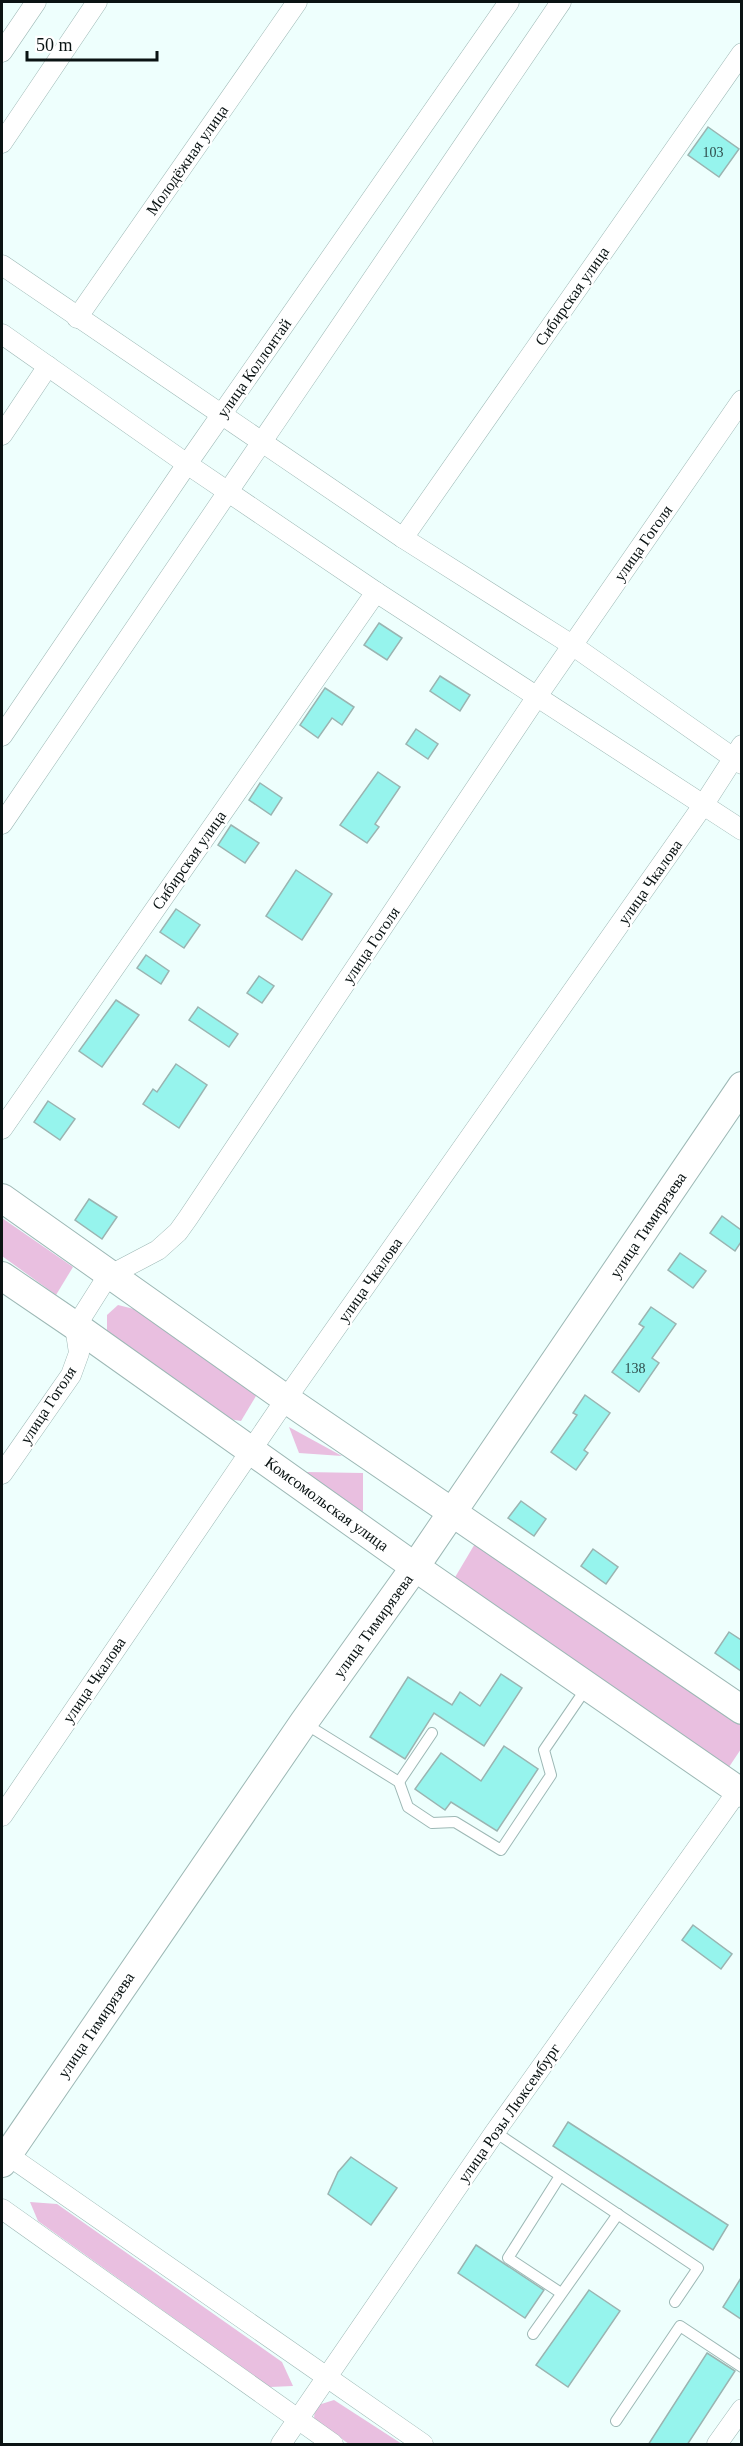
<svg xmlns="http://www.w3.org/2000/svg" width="743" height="2446" viewBox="0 0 743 2446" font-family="Georgia,serif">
<rect width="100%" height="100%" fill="#eefffd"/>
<g fill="#e9bfe0">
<path d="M2,1218l71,49 -17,28 -54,-39z"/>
<path d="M118,1305l24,6 87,60 27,25 -15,25 -12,-2 -62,-41 -60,-47v-16z"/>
<path d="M289,1427l53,29 -43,-3z"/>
<path d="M305,1472l58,1v39z"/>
<path d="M476,1542l265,180v27l-12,18 -275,-188z"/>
<path d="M30,2202l27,2 225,158 11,24 -23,1 -232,-166z"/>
<path d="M334,2400l68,44h-53l-35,-25 1,-13z"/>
</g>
<g fill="#96f4ed" stroke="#9ab4b1" stroke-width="1.5">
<path d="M708,127l31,22 -20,28 -31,-22z"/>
<path d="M379,623l23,15 -15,22 -23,-15z"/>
<path d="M440,676l30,19 -10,16 -30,-20z"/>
<path d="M325,688l29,19 -12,18 -10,-7 -14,20 -18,-13z"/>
<path d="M416,729l22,15 -10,15 -22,-15z"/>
<path d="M378,772l22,15 -25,37 4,3 -12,16 -27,-18z"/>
<path d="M260,783l22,15 -11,17 -22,-15z"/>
<path d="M231,825l28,18 -14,20 -27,-18z"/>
<path d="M296,870l36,24 -30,46 -36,-24z"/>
<path d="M176,909l24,16 -16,23 -24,-16z"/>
<path d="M146,955l23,16 -8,13 -24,-16z"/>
<path d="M259,976l15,10 -12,17 -15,-10z"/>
<path d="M116,1000l23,15 -37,52 -23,-16z"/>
<path d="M198,1007l40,27 -9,13 -40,-27z"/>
<path d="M176,1064l31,21 -28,43 -36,-24 10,-15 4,3z"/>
<path d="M48,1101l27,18 -15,21 -26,-18z"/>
<path d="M89,1199l28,18 -15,22 -27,-19z"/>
<path d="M722,1216l19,14v12l-6,9 -25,-18z"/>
<path d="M680,1253l26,18 -13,17 -25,-18z"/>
<path d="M651,1307l25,17 -24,34 7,5 -20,29 -27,-20 32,-45 -5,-3z"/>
<path d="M585,1395l25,18 -26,37 4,3 -12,17 -25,-18 26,-37 -4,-2z"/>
<path d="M521,1501l25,18 -12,17 -26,-18z"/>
<path d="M593,1549l25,18 -12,17 -25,-18z"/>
<path d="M729,1632l12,8v31l-26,-18z"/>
<path d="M501,1674l21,14 -38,58 -50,-33 -29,46 -35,-22 38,-60 44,28 8,-13 20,14z"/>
<path d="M504,1746l34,23 -41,62 -46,-29 -6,8 -30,-21 26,-36 40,28z"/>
<path d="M693,1925l39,29 -11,15 -39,-29z"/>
<path d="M568,2122l160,103 -15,25 -160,-104z"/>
<path d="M351,2157l46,31 -26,37 -43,-31 10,-22z"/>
<path d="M476,2245l68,45 -19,28 -67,-45z"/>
<path d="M741,2278v41l-18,-12z"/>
<path d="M589,2290l31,21 -52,76 -32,-22z"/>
<path d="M707,2353l28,18 -48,74h-39z"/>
</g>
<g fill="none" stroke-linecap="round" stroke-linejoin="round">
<defs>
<g id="lane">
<path d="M304,1723l95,59 9,25 24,16 23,-1 46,28 50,-75 -7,-25 43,-63"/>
<path d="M399,1782l33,-49"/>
<path d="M495,2132l203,136 -23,34"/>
<path d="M560,2176l-52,82 53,35"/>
<path d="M533,2334l85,-120"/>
<path d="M616,2421l64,-95 62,41"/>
</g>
<g id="street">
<path d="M2,52l34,-50"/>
<path d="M2,143l95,-141"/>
<path d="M2,265l401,273 169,107 170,119"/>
<path d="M77,318l220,-316"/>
<path d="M2,334l185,130 189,128 366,238"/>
<path d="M2,435l46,-69"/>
<path d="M403,538l339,-485"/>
<path d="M2,736l185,-272 322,-462"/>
<path d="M2,824l559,-822"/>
<path d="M2,1129l374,-537"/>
<path d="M2,1474l69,-99 8,-22 -3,-20 2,-10 24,-38 16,-14 40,-21 20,-18 10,-14 350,-523 204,-295"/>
<path d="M2,1816l284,-417 418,-595 38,-59"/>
<path d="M2,2151l421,293"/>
<path d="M2,2209l331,235"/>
<path d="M281,2444l214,-312 247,-347"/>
<path d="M717,2444l25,-35"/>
</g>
<g id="secondary">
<path d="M2,1198l284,201 456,311"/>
<path d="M2,1276l75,51 338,240 327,226"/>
<path d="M2,2163l302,-441 111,-155 327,-481"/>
</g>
</defs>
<use href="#lane" stroke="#9db8b5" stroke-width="12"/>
<use href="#street" stroke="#9db8b5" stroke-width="21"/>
<use href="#secondary" stroke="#9db8b5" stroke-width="30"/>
<use href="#lane" stroke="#fff" stroke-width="10"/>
<use href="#street" stroke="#fff" stroke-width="20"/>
<use href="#secondary" stroke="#fff" stroke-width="28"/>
</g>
<g text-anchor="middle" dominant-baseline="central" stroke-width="4.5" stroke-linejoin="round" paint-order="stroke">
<g font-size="14" fill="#2d4b4a">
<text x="713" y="152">103</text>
<text x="635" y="1368">138</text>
</g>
<g font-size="16" fill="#0a1313" stroke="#fff">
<text transform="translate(187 160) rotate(-55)">Молодёжная улица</text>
<text transform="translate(572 296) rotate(-55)">Сибирская улица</text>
<text transform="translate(254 368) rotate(-55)">улица Коллонтай</text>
<text transform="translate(643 543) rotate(-55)">улица Гоголя</text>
<text transform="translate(189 860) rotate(-55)">Сибирская улица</text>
<text transform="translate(650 882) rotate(-55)">улица Чкалова</text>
<text transform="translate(371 945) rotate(-56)">улица Гоголя</text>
<text transform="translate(648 1225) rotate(-56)">улица Тимирязева</text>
<text transform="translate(370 1280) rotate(-55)">улица Чкалова</text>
<text transform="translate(48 1405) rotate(-57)">улица Гоголя</text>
<text transform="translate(327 1504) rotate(36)">Комсомольская улица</text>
<text transform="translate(373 1626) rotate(-54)">улица Тимирязева</text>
<text transform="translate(94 1680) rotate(-56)">улица Чкалова</text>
<text transform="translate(96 2025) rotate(-56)">улица Тимирязева</text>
<text transform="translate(509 2113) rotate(-55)">улица Розы Люксембург</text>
</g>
</g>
<rect width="743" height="2446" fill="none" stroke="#0a1313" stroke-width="6"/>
<path d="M27 51v9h130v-9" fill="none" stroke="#0a1313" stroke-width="3"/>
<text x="36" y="51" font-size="18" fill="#0a1313" stroke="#ffffff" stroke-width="4.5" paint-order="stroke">50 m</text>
</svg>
